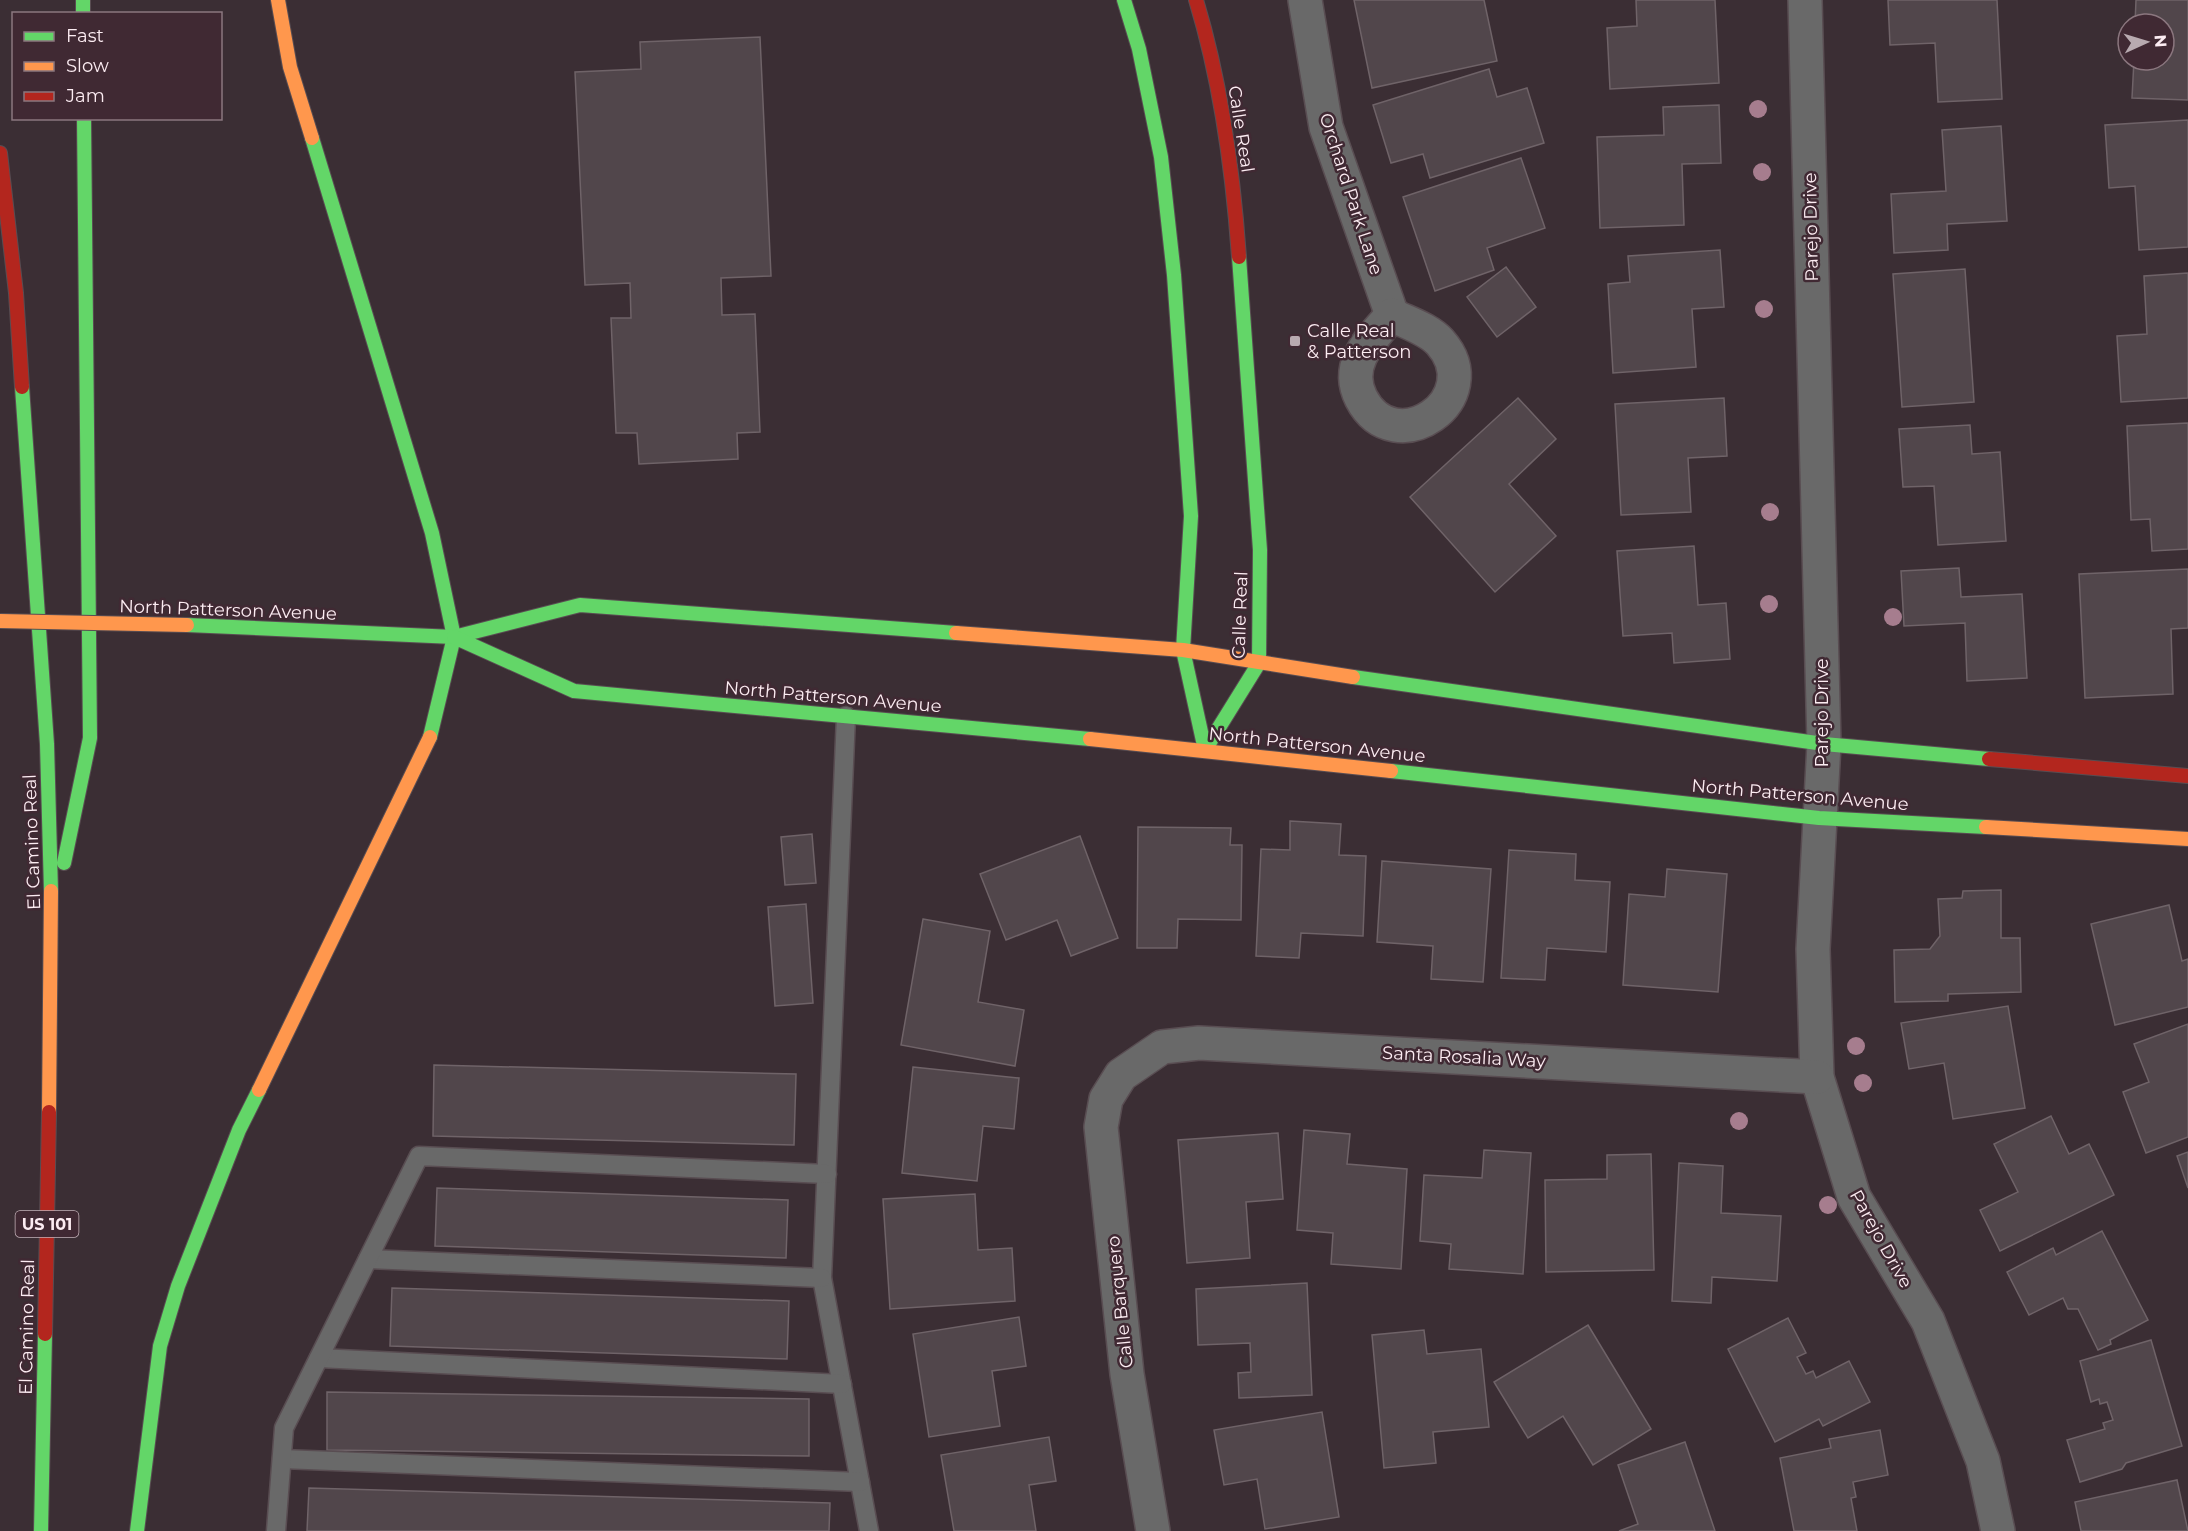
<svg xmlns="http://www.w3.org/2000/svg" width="2188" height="1531" viewBox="0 0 2188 1531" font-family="Montserrat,sans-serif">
<rect width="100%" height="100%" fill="#3b2e34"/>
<g fill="#51464b" stroke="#6f6368" stroke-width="1.5">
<path d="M1354,0h130l13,61 -125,27z"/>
<path d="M1636,0h79l4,83 -109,6 -3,-61 30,-2z"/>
<path d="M1888,0h109l5,99 -64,3 -3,-59 -45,2z"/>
<path d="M2136,0h52v100l-56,-2 2,-38h30v-36h-29z"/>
<path d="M760,37l11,239 -50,2 1,37 33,-1 5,118 -23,1 1,26 -99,5 -2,-31h-21l-5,-115h20l-1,-35 -45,2 -10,-213 66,-3 -1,-27z"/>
<path d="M1489,69l8,28 30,-9 17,55 -114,35 -7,-24 -32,9 -18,-58z"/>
<path d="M1719,105l2,58 -39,1 2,61 -84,3 -3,-91 67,-2 -1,-28z"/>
<path d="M2188,120v127l-49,3 -4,-64 -26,2 -4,-63z"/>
<path d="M2001,126l6,95 -60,3 1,26 -54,3 -3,-59 55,-3 -4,-61z"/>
<path d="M1521,158l24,70 -58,20 7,22 -59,21 -32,-94z"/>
<path d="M1720,250l4,57 -32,2 4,58 -83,6 -5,-89 22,-2 -2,-26z"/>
<path d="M1506,267l30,40 -39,30 -30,-40z"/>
<path d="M1965,269l9,133 -72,5 -9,-133z"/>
<path d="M2188,273v125l-67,4 -4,-66 30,-2 -3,-58z"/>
<path d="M1518,398l38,41 -47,45 47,52 -61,56 -85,-95z"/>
<path d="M1724,398l3,58 -39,2 3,54 -70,3 -6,-111z"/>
<path d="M2188,423v126l-36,2 -2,-32 -19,1 -4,-94z"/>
<path d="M1970,425l2,29 28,-2 6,89 -68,4 -4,-59 -31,1 -4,-58z"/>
<path d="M1694,546l4,59 28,-2 4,56 -56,4 -2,-30 -49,3 -6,-85z"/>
<path d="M1959,568l2,29 61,-3 5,84 -60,3 -2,-58 -61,3 -3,-55z"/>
<path d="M2188,569v59l-17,1 2,65 -88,4 -6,-124z"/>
<path d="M1290,821l51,3 -2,31 27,1 -3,80 -62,-3 -2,25 -43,-2 5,-107 29,1z"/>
<path d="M1138,827l93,1 -1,17h12l-1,75 -63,-1 -1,29h-40z"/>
<path d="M812,834l4,49 -31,2 -4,-48z"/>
<path d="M1080,836l38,102 -47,18 -14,-36 -51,20 -26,-66z"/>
<path d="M1509,850l67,4 -1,26 35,2 -4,70 -59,-4 -2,32 -44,-2z"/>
<path d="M1382,861l109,8 -8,113 -52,-3 2,-33 -56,-4z"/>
<path d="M1667,869l60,5 -9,118 -95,-7 6,-91 36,3z"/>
<path d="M2001,890v48h19l1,54 -73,2v7l-53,1 -1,-52 36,-1 10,-13 -2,-37 24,-1 1,-7z"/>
<path d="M806,904l7,99 -38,3 -7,-99z"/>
<path d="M2169,905l13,56 6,-2v48l-73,18 -24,-101z"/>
<path d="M923,919l67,12 -12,71 46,8 -9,56 -114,-21z"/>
<path d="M2008,1006l17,102 -72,11 -9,-56 -35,6 -8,-46z"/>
<path d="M2188,1024v113l-42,16 -23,-61 26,-10 -15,-38z"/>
<path d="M434,1065l362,9 -2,71 -361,-9z"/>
<path d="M913,1067l106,11 -5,51 -31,-3 -6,55 -75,-8z"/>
<path d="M2051,1116l18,38 20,-10 25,51 -114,56 -20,-41 38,-18 -24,-48z"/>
<path d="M1304,1130l46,4 -3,30 60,5 -6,100 -70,-5 2,-31 -36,-3z"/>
<path d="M1278,1133l5,66 -37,3 4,56 -63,5 -9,-123z"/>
<path d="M1484,1150l47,3 -8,121 -74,-5 2,-25 -31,-3 4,-66 58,3z"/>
<path d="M2188,1152v36l-11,-32z"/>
<path d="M1651,1154l3,116 -108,2 -1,-92 62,-1v-24z"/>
<path d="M1679,1163l44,3 -2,47 60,3 -4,65 -65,-4 -1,26 -39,-2z"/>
<path d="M437,1188l351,12 -2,58 -351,-12z"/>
<path d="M975,1194l3,56 34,-2 3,53 -125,8 -7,-110z"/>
<path d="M2102,1231l46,89 -38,20 1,4 -13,6 -20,-41h-10l-5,-11 -34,17 -22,-43 46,-24 3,7z"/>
<path d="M1307,1283l5,112 -73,3 -1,-25 13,-1 -1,-29 -52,2 -2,-56z"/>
<path d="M392,1288l397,13 -2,58 -397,-13z"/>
<path d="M1019,1317l7,49 -34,5 8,55 -71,11 -16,-103z"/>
<path d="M1788,1318l18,35 -9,4 9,17 7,-3 3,7 33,-17 21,41 -47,24 -4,-7 -44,23 -47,-93z"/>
<path d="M1588,1325l63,104 -58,36 -30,-49 -35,22 -34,-56z"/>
<path d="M1424,1330l3,24 54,-5 8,78 -56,5 3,31 -52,5 -12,-133z"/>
<path d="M2151,1340l31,106 -56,17 -4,6 -42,13 -13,-42 38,-11 -2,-6 10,-3 -6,-18 -7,2 -1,-5 -8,3 -11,-41z"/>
<path d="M327,1392l482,7v57l-482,-6z"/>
<path d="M1322,1412l17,105 -74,12 -8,-50 -33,6 -10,-55z"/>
<path d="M1880,1430l8,45 -35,7 3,15 -5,1 6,33h-63l-14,-73 51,-10 -2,-9z"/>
<path d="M1049,1437l7,44 -27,4 7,46h-82l-13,-76z"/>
<path d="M1685,1442l30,89h-96l19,-7 -20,-59z"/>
<path d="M2177,1480l11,51h-107l-6,-29z"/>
<path d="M309,1488l521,15 -1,28h-522z"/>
</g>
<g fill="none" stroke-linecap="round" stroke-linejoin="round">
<defs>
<g id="lane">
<path d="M846,716l-24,562 47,253"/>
<path d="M368,1259l454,19"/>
<path d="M319,1358l523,26"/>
<path d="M282,1459l578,23"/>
<path d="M276,1531l8,-103 135,-272 408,18"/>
</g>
<g id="street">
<path d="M1305,0l21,127 66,188"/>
<path d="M1805,0l19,744 -11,205 4,128 37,120 74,124 55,140 15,70"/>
<path d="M1392,315c16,8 36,14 48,27 50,56 -45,122 -79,56 -17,-34 10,-59 31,-83z"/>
<path d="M1153,1531l-26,-157 -26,-247 5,-28 15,-24 41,-28 37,-4 618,34"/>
</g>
<g id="fast">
<path d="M83,0v14"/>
<path d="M1124,0l15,49 22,108 13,118 17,241 -8,134 22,100"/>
<path d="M312,138l120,395 22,104 -24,100"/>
<path d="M22,387l25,357 4,147"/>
<path d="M187,625l267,12 126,-32 376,28"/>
<path d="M454,637l120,54 516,48"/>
<path d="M1353,677l471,67 165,15"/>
<path d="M1205,750l54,-87 1,-113 -21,-293"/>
<path d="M1391,771l428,47 167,9"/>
<path d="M64,863l26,-125 -6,-620"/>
<path d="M41,1531l4,-197"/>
<path d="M137,1531l23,-185 18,-60 61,-156 20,-40"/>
</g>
<g id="slow">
<path d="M278,0l12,67 22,71"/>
<path d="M956,633l227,17 170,27"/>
<path d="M1090,739l301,32"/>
<path d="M1986,827l202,12"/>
<path d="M259,1090l171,-353"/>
<path d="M49,1112l2,-221"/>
</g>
<g id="jam">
<path d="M1196,0c25,82 37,172 43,257"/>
<path d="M0,153l16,140 6,94"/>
<path d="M1989,759l199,17"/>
<path d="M45,1334l4,-222"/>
</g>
</defs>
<use href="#lane" stroke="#594d52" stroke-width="21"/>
<use href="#street" stroke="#594d52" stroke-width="36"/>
<use href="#fast" stroke="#594d52" stroke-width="16"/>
<use href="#slow" stroke="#594d52" stroke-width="16"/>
<use href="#jam" stroke="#594d52" stroke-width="16"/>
<use href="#lane" stroke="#696969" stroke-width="18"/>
<use href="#street" stroke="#696969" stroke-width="33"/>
<use href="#fast" stroke="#63d668" stroke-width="14"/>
<use href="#slow" stroke="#ff974d" stroke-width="14"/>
<use href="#jam" stroke="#b3261e" stroke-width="14"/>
<defs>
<path id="slow-bridge" d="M0,621l187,4"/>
</defs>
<use href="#slow-bridge" stroke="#594d52" stroke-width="16" stroke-linecap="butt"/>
<use href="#slow-bridge" stroke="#ff974d" stroke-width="14"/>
</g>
<g fill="#a67d8e">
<circle cx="1758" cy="109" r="9"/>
<circle cx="1762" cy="172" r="9"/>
<circle cx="1764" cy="309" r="9"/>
<circle cx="1770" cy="512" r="9"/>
<circle cx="1769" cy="604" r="9"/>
<circle cx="1893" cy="617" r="9"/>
<circle cx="1856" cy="1046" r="9"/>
<circle cx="1863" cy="1083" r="9"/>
<circle cx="1739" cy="1121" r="9"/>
<circle cx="1828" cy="1205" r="9"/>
</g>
<rect fill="#b8aab0" stroke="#402933" stroke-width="2" x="1289" y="335" width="12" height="12" rx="3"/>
<g text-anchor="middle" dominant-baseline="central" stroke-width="5" stroke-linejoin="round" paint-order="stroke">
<rect fill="#402933" stroke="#c4b2b9" stroke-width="1.5" x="15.5" y="1211" width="63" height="26" rx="4.5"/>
<g font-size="16" font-weight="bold" fill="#fcecf2">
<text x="47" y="1224">US 101</text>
</g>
<g font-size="18" fill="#fcecf2" stroke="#402933">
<text transform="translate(1241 129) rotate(81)">Calle Real</text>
<text transform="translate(1351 194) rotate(72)">Orchard Park Lane</text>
<text transform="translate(1811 227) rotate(-91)">Parejo Drive</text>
<text transform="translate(228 610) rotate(2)">North Patterson Avenue</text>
<text transform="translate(1240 615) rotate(-88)">Calle Real</text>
<text transform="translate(833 697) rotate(5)">North Patterson Avenue</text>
<text transform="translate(1822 713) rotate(-90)">Parejo Drive</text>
<text transform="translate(1317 745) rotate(6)">North Patterson Avenue</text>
<text transform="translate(1800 795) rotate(5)">North Patterson Avenue</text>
<text transform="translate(32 842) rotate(-92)">El Camino Real</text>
<text transform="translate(1464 1057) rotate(3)">Santa Rosalia Way</text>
<text transform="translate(1881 1239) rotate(61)">Parejo Drive</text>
<text transform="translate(1120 1302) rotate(-96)">Calle Barquero</text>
<text transform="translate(27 1327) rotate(-89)">El Camino Real</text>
</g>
<g font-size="18" fill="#fcecf2" stroke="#402933" text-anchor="start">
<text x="1307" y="331">Calle Real<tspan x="1307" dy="21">&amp; Patterson</tspan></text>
</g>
</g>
<rect x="12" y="12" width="210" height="108" fill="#402933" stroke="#8b777f" stroke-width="1.5"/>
<rect x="24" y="32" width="30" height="9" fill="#63d668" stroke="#8b777f" stroke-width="1.5"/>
<text x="66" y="42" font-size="18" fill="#fcecf2">Fast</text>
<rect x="24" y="62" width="30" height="9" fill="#ff974d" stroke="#8b777f" stroke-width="1.5"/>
<text x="66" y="72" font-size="18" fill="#fcecf2">Slow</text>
<rect x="24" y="92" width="30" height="9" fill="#b3261e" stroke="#8b777f" stroke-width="1.5"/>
<text x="66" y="102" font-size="18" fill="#fcecf2">Jam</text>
<g transform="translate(2146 42) rotate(86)"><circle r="28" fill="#402933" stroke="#8b777f" stroke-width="1.5"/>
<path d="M0-4.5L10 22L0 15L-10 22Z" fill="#b8aab0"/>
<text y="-9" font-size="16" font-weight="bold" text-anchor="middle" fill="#fcecf2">N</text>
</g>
</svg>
